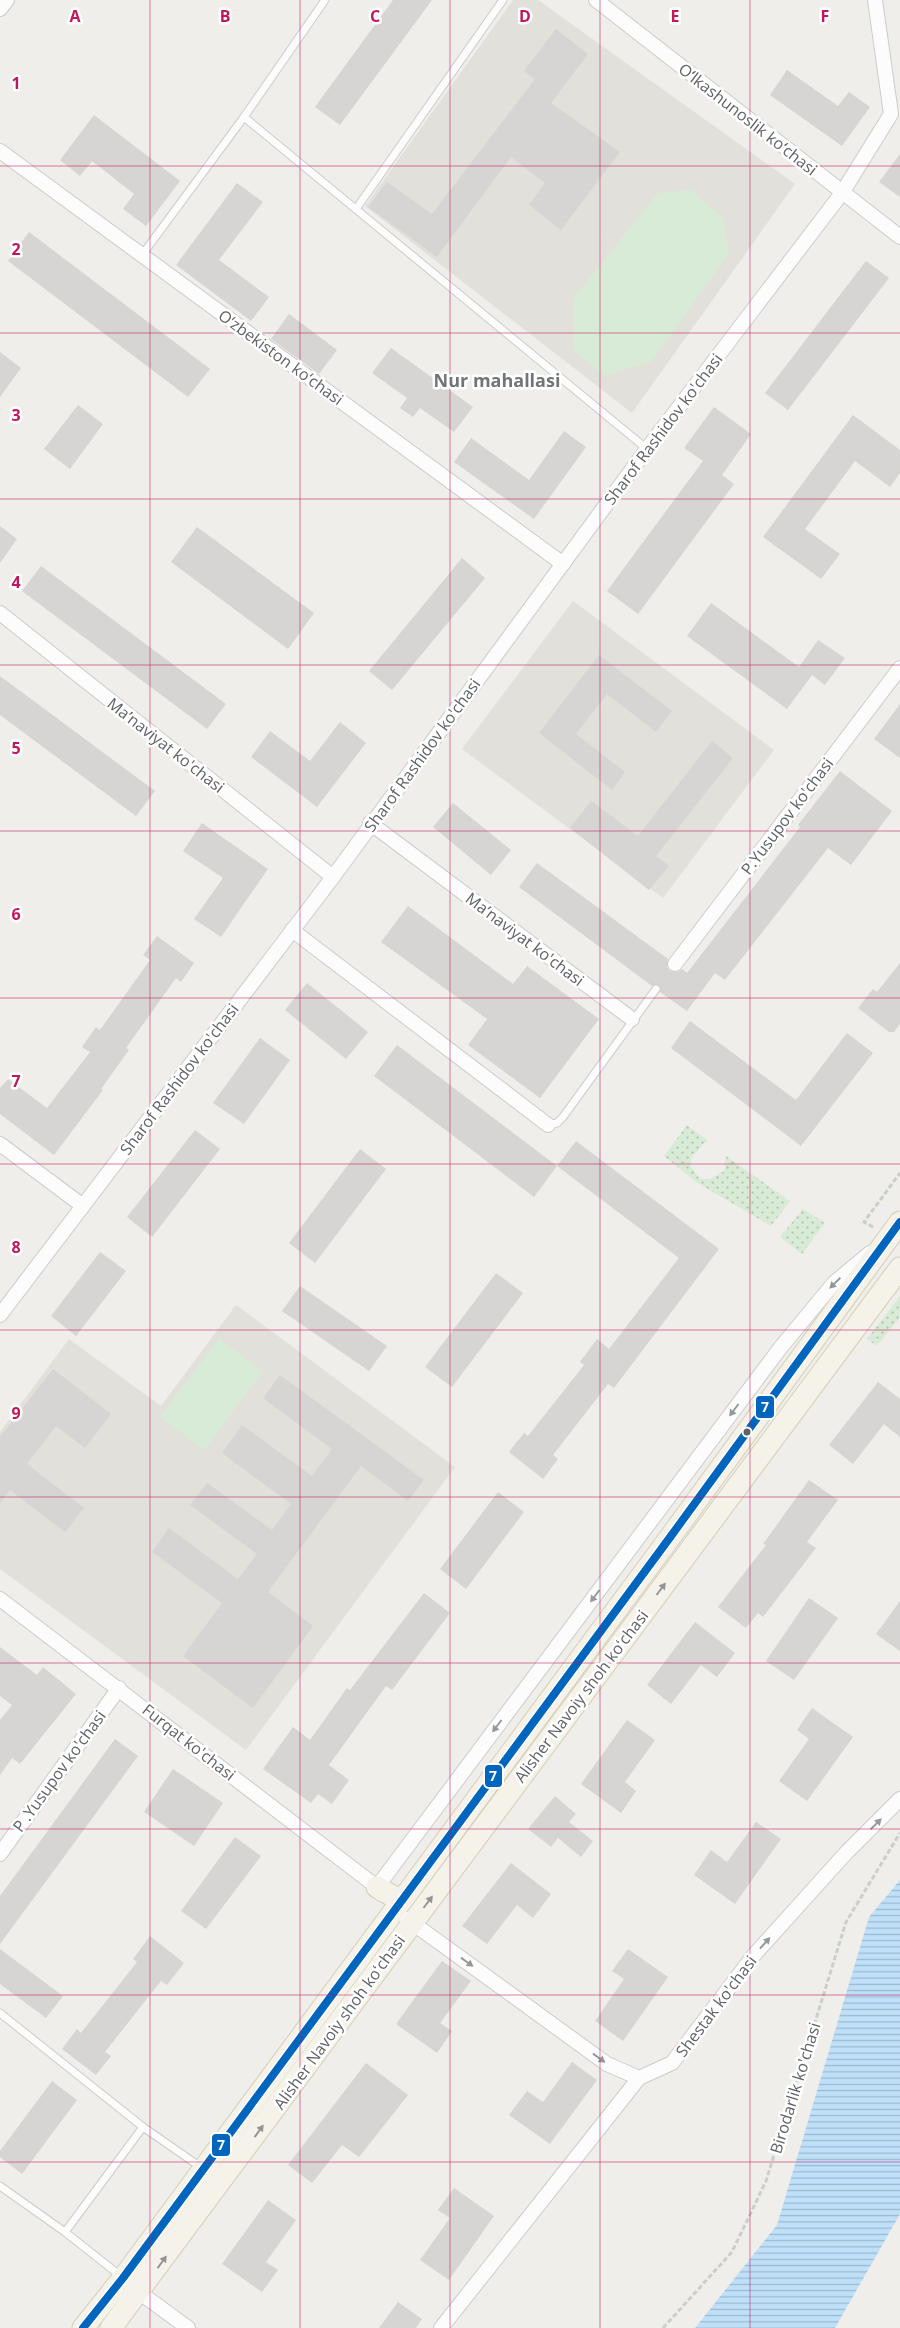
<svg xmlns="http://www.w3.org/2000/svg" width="900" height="2328" viewBox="0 0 900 2328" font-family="'Open Sans',sans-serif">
<defs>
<pattern id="grass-dots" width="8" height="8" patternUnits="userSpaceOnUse" patternTransform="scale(1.25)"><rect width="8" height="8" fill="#d8ebd6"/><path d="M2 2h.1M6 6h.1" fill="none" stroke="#b2c2b1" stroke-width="1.8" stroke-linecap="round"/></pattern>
<pattern id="water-rules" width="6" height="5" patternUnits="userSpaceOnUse" patternTransform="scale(1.25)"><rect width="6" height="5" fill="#bfe0f9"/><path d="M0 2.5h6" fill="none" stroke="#9eb9cd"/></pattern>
</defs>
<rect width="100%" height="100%" fill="#efeeea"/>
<g fill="#e2e0da">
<path d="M513,0h25l257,184 -163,229 -267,-207z"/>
<path d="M573,601l201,149 -111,148 -201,-149z"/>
<path d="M236,1305l219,162 -209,283 -246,-181v-137l69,-93 92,67z"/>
</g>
<g fill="url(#grass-dots)">
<path d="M687,1125l21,16 -5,3 -12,15v8l9,12h10l14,-8 2,-15 64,45 -19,25 -75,-44 -32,-26z"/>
<path d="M803,1209l22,14 -23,31 -22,-17z"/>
<path d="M900,1296v21l-23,29 -10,-7z"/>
</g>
<g fill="#d8ebd6">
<path d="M691,190l32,28 6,35 -77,108 -48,15 -31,-26v-51l85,-106z"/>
<path d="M219,1339l44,32 -59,79 -44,-33z"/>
</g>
<path fill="url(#water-rules)" d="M900,1880v334l-65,114h-140l82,-103 92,-308z"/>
<g fill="#d6d5d3">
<path d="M393,0h39l-92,125 -25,-18z"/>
<path d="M556,29l32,25 -37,49 69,49 -59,78 -32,-25 16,-22 -34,-26 -74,100 -69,-50 19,-25 45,32 103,-135 -11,-8z"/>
<path d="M787,70l51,36 11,-14 21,15 -28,39 -72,-51z"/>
<path d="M94,115l86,66 -34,45 -23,-17 11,-15 -42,-33 -12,15 -20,-16z"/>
<path d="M900,154v43l-21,-15z"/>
<path d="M237,183l26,19 -44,58 50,37 -18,24 -75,-56z"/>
<path d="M29,232l181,137 -22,28 -180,-136z"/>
<path d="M866,261l23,17 -101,132 -23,-17z"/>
<path d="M289,314l48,36 -18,24 -48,-35z"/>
<path d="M391,348l82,59 -19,25 -34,-24 -7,9 -13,-9 7,-10 -35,-25z"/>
<path d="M0,352l21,16 -21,29z"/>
<path d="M78,405l25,19 -33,45 -26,-20z"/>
<path d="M714,407l37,27 -29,41 12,9 -96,130 -31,-23 96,-130 -19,-13z"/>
<path d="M853,415l47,35v23l-10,14 -35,-26 -50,68 35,25 -19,25 -58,-42z"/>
<path d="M564,431l22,16 -52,72 -80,-57 17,-24 58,42z"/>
<path d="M0,526l17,13 -17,24z"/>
<path d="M197,527l117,86 -26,36 -117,-87z"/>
<path d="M462,558l23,20 -93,112 -23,-19z"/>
<path d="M41,566l185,138 -19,25 -185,-138z"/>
<path d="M711,603l88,64 19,-27 27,18 -20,27 -13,-10 -25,34 -100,-73z"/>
<path d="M599,655l73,56 -16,21 -49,-38 -31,40 49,38 -13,18 -73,-57z"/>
<path d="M0,676l155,115 -19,25 -136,-101z"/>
<path d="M900,704v54l-26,-19z"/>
<path d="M340,722l26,21 -49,64 -66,-50 19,-26 40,30z"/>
<path d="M712,741l21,17 -77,98 13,10 -20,24 -79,-62 21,-27 47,35z"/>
<path d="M840,771l52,40 -41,54 -23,-17 -103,132 -10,-7 -28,38 -27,-19 -1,-7 -7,1 -133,-99 18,-24 131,96 -1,8 3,4 8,1 4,-3 5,4 113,-146 -2,-2z"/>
<path d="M453,803l58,47 -20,25 -58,-48z"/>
<path d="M202,823l66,46 -47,68 -27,-18 29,-41 -40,-27z"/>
<path d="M408,906l105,78 14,-18 72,53 -59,79 -72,-53 19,-26 -106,-77z"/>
<path d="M157,936l37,27 -13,19 -5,-4 -50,70 3,2 -28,39 2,1 -49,65 -54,-41v-26l8,-9 39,29 43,-56 -8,-5 14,-20 4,3 50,-70 -7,-5z"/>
<path d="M900,963v61l-6,8h-5l-31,-24 15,-19 4,3z"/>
<path d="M307,983l61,49 -22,27 -61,-49z"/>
<path d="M690,1021l106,79 51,-67 26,20 -72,93 -130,-98z"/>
<path d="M260,1038l30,22 -46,64 -31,-21z"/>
<path d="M397,1045l160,121 -23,31 -160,-121z"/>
<path d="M195,1130l25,19 -68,88 -25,-20z"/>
<path d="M576,1141l143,108 -105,139 -6,-4 -55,71 5,4 -15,20 -34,-27 15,-19 4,3 56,-71 -4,-3 17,-23 12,10 70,-91 -122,-92z"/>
<path d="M360,1149l26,20 -71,94 -26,-20z"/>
<path d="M100,1252l26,19 -50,65 -25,-20z"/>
<path d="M496,1273l27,20 -71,94 -27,-20z"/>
<path d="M300,1286l87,60 -18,25 -87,-60z"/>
<path d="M53,1369l58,45 -26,34 -29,-22 -29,38 57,44 -19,24 -55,-42 -10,13v-66z"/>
<path d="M280,1375l144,105 -16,21 -47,-35 -93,126 45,34 -60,82 -70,-52 39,-53 -70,-51 17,-24 69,51 19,-25 -67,-49 17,-22 65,47 19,-26 -69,-51 20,-28 70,51 20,-27 -69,-51z"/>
<path d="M878,1382l22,17v38l-16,-13 -31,40 -24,-19z"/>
<path d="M809,1480l29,20 -31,42 9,6 -53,69 -5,-4 -12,15 -28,-21 48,-62 -3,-1z"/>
<path d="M498,1492l26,20 -58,77 -26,-20z"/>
<path d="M424,1593l26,20 -58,77 -6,-4 -57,79 20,15 -17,24 -14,-10 -7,9 -48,-34 30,-42 17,13 37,-52 3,2z"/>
<path d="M809,1598l29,20 -44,62 -28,-19z"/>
<path d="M900,1601v50l-24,-17z"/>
<path d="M695,1622l40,31 -18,24 -16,-12 -30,39 -24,-19z"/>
<path d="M0,1647l37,28 6,-8 33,27 -56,70 -8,-6 -12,17v-55l12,-15 -12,-9z"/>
<path d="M812,1708l41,29 -46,64 -28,-20 30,-42 -12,-9z"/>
<path d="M627,1720l28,20 -30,42 11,9 -15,22 -40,-29z"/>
<path d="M115,1739l23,17 -138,188v-48z"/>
<path d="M173,1769l50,34 -29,43 -50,-34z"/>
<path d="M555,1796l21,18 -7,8 24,19 -12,16 -23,-19 -7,9 -23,-18z"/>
<path d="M756,1822l25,17 -46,65 -41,-29 17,-25 16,12z"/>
<path d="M235,1837l26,19 -55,73 -25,-18z"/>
<path d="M511,1863l40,31 -18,24 -16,-13 -30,39 -25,-18z"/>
<path d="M150,1936l34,27 -17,22 -6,-4 -56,71 6,4 -15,19 -34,-26 15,-20 4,4 56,-71 -4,-3z"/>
<path d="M0,1949l63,47 -17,22 -46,-34z"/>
<path d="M628,1949l40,28 -45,64 -28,-20 29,-42 -12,-8z"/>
<path d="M442,1961l29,20 -31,42 12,8 -15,22 -41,-29z"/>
<path d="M572,2062l25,18 -47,64 -41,-29 18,-24 16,11z"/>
<path d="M366,2063l42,32 -49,62 -17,-12 -30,38 -24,-18z"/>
<path d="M52,2081l25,19 -55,74 -22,-17v-6z"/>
<path d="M454,2188l40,28 -45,64 -29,-20 30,-42 -12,-8z"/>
<path d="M268,2200l28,20 -30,42 12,8 -16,22 -40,-28z"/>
<path d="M398,2302l24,17 -6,9h-37z"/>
</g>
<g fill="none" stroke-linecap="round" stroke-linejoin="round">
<defs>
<g id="lane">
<path d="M244,117l403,332"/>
<path d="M356,209l147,-209"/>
<path d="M142,255l102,-138 81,-117"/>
<path d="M548,1125l9,-2 6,-6 93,-128"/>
<path d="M0,2013l143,114 59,41"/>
<path d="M0,2186l65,46 57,45"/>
<path d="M65,2232l78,-105"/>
</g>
<g id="street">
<path d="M596,0l304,237"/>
<path d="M0,9l7,-9"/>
<path d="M0,151l563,413"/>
<path d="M0,613l333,264"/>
<path d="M370,823l262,196"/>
<path d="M292,930l256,195"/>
<path d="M675,964l225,-296"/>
<path d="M0,1144l83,62"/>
<path d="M0,1315l333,-438 314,-428 195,-256 49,-79 -16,-114"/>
<path d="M0,1599l377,288 4,7"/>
<path d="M0,1854l119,-166"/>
<path d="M377,1887l404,-540 53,-64 36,-30"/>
<path d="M407,1919l200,145 32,14"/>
<path d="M139,2292l49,36"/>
<path d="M441,2328l198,-250 33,-15 82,-108 92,-102 54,-54"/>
</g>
<g id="primary">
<path d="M377,1887l24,14"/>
<path d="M83,2328l40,-50 548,-742 229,-314"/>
<path d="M111,2328l789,-1060"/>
</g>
</defs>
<use href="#lane" stroke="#cbcccc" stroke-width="9"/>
<use href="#street" stroke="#cbcccc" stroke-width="16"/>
<use href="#primary" stroke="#d7ceb8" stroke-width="23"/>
<g stroke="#cacfcc" stroke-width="3" stroke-dasharray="5 2.5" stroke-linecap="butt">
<path d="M873,1227l-9,-5 36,-49"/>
<path d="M663,2328l69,-76 34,-71 80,-259 54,-89"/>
</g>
<use href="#lane" stroke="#fdfcfc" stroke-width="7"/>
<use href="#street" stroke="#fdfcfc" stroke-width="14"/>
<use href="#primary" stroke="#f4f2e9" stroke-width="21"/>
<defs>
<path id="bus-1" d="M83,2328l40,-50 548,-742 229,-314"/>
</defs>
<use href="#bus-1" stroke="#fff" stroke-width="11"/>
<use href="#bus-1" stroke="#0065bd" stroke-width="8"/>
</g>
<defs><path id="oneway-solid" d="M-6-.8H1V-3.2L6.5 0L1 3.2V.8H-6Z" transform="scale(1.25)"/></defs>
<g fill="#96999c">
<use href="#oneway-solid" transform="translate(835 1283) rotate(136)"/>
<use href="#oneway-solid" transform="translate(734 1410) rotate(127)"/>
<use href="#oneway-solid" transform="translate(595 1596) rotate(127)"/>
<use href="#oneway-solid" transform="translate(497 1726) rotate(127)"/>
<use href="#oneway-solid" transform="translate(876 1824) rotate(-45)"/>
<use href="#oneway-solid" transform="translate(765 1943) rotate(-48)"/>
<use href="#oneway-solid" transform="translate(467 1962) rotate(36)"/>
<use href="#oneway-solid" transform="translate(599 2058) rotate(36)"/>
</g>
<g fill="#939595">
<use href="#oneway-solid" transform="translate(661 1589) rotate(-53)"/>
<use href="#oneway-solid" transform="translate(428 1902) rotate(-53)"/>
<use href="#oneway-solid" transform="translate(259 2131) rotate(-54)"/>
<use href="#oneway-solid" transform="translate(162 2262) rotate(-54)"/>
</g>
<path fill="none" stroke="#c2185b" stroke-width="1" stroke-opacity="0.55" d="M150,0v2328M300,0v2328M450,0v2328M600,0v2328M750,0v2328M0,166h900M0,333h900M0,499h900M0,665h900M0,831h900M0,998h900M0,1164h900M0,1330h900M0,1497h900M0,1663h900M0,1829h900M0,1995h900M0,2162h900"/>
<circle fill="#5f6368" stroke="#fff" stroke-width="2" cx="747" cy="1432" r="4.5"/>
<g text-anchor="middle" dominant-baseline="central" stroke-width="5" stroke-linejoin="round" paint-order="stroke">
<g font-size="16" fill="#5f6368" stroke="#fff">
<text transform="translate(748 119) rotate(38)">O‘lkashunoslik ko‘chasi</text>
<text transform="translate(281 357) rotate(36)">O‘zbekiston ko‘chasi</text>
<text transform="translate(663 429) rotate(-53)">Sharof Rashidov ko'chasi</text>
<text transform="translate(166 745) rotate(38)">Ma’naviyat ko'chasi</text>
<text transform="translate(422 755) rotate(-54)">Sharof Rashidov ko'chasi</text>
<text transform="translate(787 816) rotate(-53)">P.Yusupov ko'chasi</text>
<text transform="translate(525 939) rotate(37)">Ma’naviyat ko'chasi</text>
<text transform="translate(179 1079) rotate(-53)">Sharof Rashidov ko'chasi</text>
<text transform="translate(581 1696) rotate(-53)">Alisher Navoiy shoh koʻchasi</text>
<text transform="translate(189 1742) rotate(38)">Furqat ko'chasi</text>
<text transform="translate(59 1771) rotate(-54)">P .Yusupov ko'chasi</text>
<text transform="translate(716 2006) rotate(-53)">Shestak ko'chasi</text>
<text transform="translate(339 2022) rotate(-54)">Alisher Navoiy shoh koʻchasi</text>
<text transform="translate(795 2088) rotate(-73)">Birodarlik ko'chasi</text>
</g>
<g font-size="18" font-weight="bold" fill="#70757a" stroke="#fff">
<text x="497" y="380">Nur mahallasi</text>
</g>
</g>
<g font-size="16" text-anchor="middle" font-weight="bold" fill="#c2185b" stroke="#fff" stroke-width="5" stroke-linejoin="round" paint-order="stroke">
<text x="75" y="22">A</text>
<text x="225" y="22">B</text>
<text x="375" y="22">C</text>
<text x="525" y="22">D</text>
<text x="675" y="22">E</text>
<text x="825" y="22">F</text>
<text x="16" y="89">1</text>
<text x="16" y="255">2</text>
<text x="16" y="421">3</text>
<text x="16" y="588">4</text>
<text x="16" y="754">5</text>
<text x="16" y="920">6</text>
<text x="16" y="1087">7</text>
<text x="16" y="1253">8</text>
<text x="16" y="1419">9</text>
</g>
<g stroke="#fff" stroke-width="2">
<rect x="755" y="1395" width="20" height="24" rx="5" fill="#0065bd"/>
<rect x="484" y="1764" width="19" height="24" rx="5" fill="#0065bd"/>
<rect x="211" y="2133" width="20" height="24" rx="5" fill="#0065bd"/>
</g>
<g font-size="14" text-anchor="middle" font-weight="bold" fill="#fff">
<text x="765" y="1412">7</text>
<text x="493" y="1781">7</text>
<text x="221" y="2150">7</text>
</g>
</svg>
